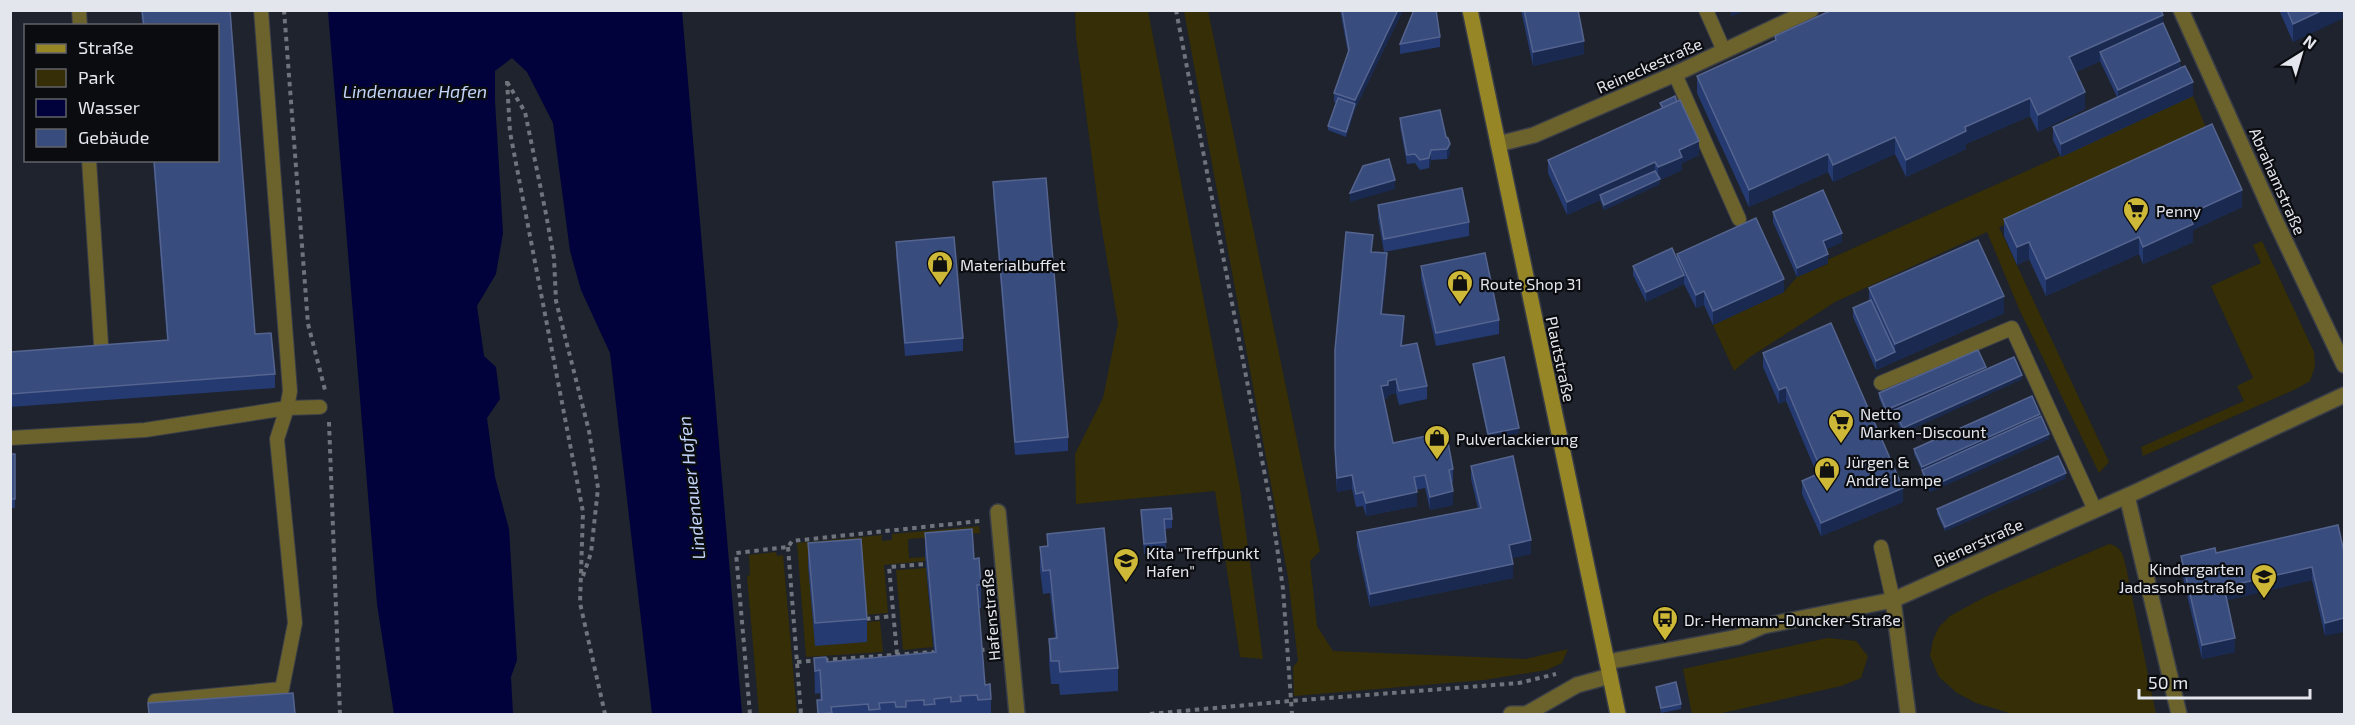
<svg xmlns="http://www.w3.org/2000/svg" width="2355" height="725" viewBox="0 0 2355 725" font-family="'Exo 2',sans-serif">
<rect width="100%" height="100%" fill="#1e232d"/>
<g fill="#352e06">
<path d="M1075,11h73l92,477 23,171 -23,-2 -25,-166 -139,13 -1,-50 28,-56 15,-74 -19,-112 -23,-175z"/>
<path d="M1184,11h24l112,540 -10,10 7,65 16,25 193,8 42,-10 -6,14 -15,7 -63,10 -190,16 -1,-29 5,-6 -10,-84z"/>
<path d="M2193,96l19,46 -213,85 110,235 -10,11 -79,-162 -33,-79 -152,70 -85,55 -16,14 -21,-46 71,-33 13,-15 31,-13 -1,-4c122,-55 244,-108 366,-164z"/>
<path d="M2262,241l52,111 1,14 -5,15 -14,8 -153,67 -2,-9 103,-46 -7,-15 16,-8 -42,-92 50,-23 -8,-18z"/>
<path d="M979,526l1,7 -72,6 1,19 16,-1 1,4 -42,4 4,48 -23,2 1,7 14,-1 3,31 -77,5 -9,-114 85,-8v6l10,-1v-6z"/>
<path d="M2109,544c13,3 14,11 17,23l30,147h-143l-37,-11 -19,-10 -18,-16 -9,-21 3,-16 6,-13 11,-11 35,-19z"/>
<path d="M776,552l1,4 6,-1 14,159h-38l-12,-138 3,-1 -1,-20z"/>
<path d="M926,568l7,79 -30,3 -7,-80z"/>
<path d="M1828,638l28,3 12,15 -7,22 -20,8 -123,28h-26l-9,-45z"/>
</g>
<path fill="#01023b" d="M328,11h354l60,703h-90l-42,-361 -29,-63 -11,-39 -17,-128 -26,-51 -15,-14 -17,13v30l8,132 -7,41 -19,32 7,50 12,11 4,32 -13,19 8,59 14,52 8,131 -6,17 2,37h-119l-17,-110z"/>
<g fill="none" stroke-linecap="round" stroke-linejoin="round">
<defs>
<g id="lane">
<path d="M79,10l1,16"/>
<path d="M1706,10l18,41"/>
<path d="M1675,74l64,145"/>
<path d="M89,160l12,184"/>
<path d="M1881,383l131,-55 83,182"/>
<path d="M10,438l135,-8 142,-22 33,-1"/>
<path d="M1881,547l12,53"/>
<path d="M155,701l127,-12 13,-66 -18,-184 10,-31 3,-17 -29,-381"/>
</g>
<g id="street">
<path d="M2181,10l95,212 68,143"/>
<path d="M1498,144l36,-9 141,-61 136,-64"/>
<path d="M2127,496l52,218"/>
<path d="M998,512l19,202"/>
<path d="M1893,600l15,114"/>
<path d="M1607,662l131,-25 25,-11 130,-26 245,-109 206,-96"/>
<path d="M1528,713l49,-28 33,-9"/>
<path d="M1511,714h22"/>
</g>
<path id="secondary" d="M1470,10l148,704"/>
</defs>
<use href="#lane" stroke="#3a3e48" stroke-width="16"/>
<use href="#street" stroke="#3a3e48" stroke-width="18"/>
<use href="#secondary" stroke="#3a3e48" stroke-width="18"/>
<g stroke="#6f737b" stroke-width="4" stroke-dasharray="4.5 4.5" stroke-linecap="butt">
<path d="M284,10l24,314 17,66"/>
<path d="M1176,10l96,502 11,77 9,125"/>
<path d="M507,81l3,51 73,380 -3,91 25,111"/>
<path d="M507,82l18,30 21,102 8,44 2,43 33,130 9,57 -7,65 -8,23"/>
<path d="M329,422l11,292"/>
<path d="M788,547l13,167"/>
<path d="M866,619l28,-3"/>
<path d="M980,650l15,-1"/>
<path d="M897,654l-8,-87 37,-3"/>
<path d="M797,662l137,-10"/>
<path d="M750,714l-14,-161 52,-6 4,-6 188,-20"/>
<path d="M1150,714l140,-13 229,-18 37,-9"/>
</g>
<use href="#lane" stroke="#6c622c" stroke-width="14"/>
<use href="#street" stroke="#6c622c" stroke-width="15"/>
<use href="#secondary" stroke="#968626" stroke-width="15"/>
</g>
<g fill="#243a70">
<path d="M141,10h89l25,324 20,40v14l-265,19v-55l157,-11 -14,-181h65v-134h-76z"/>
<path d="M1340,10h63l-48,99 -9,28 -18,-7v-4l8,-23 -2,-1v-9l14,-40z"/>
<path d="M1521,10h57l6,44 -51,12z"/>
<path d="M2279,10h65l-51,32z"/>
<path d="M2163,23l30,73 -132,61 -8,-17v-13l64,-30 -17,-36 -24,11 9,37 -47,23 -8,-16 -64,28v5l-60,28 -11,-23 -62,28 -5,-10 -79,35 -52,-114v-17l78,-35v-5z"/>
<path d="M1440,37v10l-40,7v-10z"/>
<path d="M1660,103l39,52 -17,8v7l-22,10v4l-56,26 -4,-10 -33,15 -19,-42v-13l113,-51z"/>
<path d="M1440,110l10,44 -3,5 -16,1 -2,8 -9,2 -5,-7 -8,1 -7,-37v-9z"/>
<path d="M993,182l75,255v14l-53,4 -22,-260z"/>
<path d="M1378,205l91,17v14l-85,16 -6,-34z"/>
<path d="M2242,207l-49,23v12l-50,22 -4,-10 -93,42 -17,-37 -12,6 -13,-29v-17z"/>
<path d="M1773,212l69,30 -16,7 2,14 -31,14 -24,-55z"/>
<path d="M896,242l67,96v13l-58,5 -9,-101z"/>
<path d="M1372,252l15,15 -5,47 22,15 -2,17 25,40v13l-28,6 -3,-12 -8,2v3l-4,1 9,44 60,26v14h-2l2,22 -23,5 -5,-22 -9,2 1,16 -51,10 -3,-10 -7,1 -4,-18 -15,3 -2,-30v-112z"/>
<path d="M1677,254l107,38 -71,33 -9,-20 -8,3 -12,-24 -38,18 -13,-27v-9l44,-8z"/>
<path d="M1421,266l78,54v14l-63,12 -15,-67z"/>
<path d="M1869,288l135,25 -128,57 -23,-53v-9l16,-7z"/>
<path d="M1763,353l140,149 -82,34 -19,-42v-13l15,-7 -31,-73 -7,3 -16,-37z"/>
<path d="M1473,364l46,69 -31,6 -15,-71z"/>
<path d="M1986,370l36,9 -119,54 -9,-18v-4l-8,4 -7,-17v-5z"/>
<path d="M2040,417l9,22 -119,53 -8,-18v-3l-8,-17v-5z"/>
<rect x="10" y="454" width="5" height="54"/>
<path d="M1471,466l60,88 -19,4 1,20 -143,29 -13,-61v-14l121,-23 -7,-30z"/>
<path d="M2066,478l-121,53 -8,-17v-5z"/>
<path d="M1141,510l31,9v9l-7,1 1,23 -22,2z"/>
<path d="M2338,525l-13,111 -13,-56 -85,20 8,52 -33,7 -21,-90v-13l35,-3z"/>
<path d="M925,533l49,26 7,26v23h-2l6,77 6,14v15h-174v-14h3v-7l-5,1 -1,-36 13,4 107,-10 -9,-96z"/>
<path d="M1047,534l71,134v23l-58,4 -1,-11h-8l-2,-22v-23l6,-1 -5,-45 -7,1 -3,-24v-23l7,-1z"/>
<path d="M808,543l59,76v23l-52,4 -7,-80z"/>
<path d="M1656,687l25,17v5l-20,4 -5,-22z"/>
</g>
<g fill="#192950">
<path d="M1398,10h5l-48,99 -9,28v-5l9,-28v-4z"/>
<path d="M1731,10h15l-15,7z"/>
<path d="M2323,10h21v8l-51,24v-18z"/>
<path d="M2163,15v17l-63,20v9l-31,14v-18z"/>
<path d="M1584,41v13l-51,12v-14z"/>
<path d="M2180,61v9l-62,29v-9z"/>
<path d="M2193,82v14l-132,61v-13z"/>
<path d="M2085,92v17l-47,23v-17z"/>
<path d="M2030,98v18l-64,28v5l-60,28v-17l59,-33z"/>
<path d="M1895,137v17l-62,28v-17z"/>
<path d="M1699,141v14l-17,8v7l-22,10v4l-56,26v-5l54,-25v-13l21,-17z"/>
<path d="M1450,144v10l-3,5v-10z"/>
<path d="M1431,150v10l-2,8v-10z"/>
<path d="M1828,154v18l-79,35v-17z"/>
<path d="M1655,162v13l-55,20v5l-33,15v-13z"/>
<path d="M1395,180v9l-45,13v-9z"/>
<path d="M2242,190v17l-49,23v12l-50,22v-17l46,-33z"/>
<path d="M1842,233v9l-19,9v-10z"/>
<path d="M2139,237v17l-93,42v-17z"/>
<path d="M2029,242v17l-12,6v-18z"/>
<path d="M1387,253v14l-6,61v-14z"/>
<path d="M1828,254v9l-31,14v-9z"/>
<path d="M1684,275v9l-38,18v-10z"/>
<path d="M1784,279v13l-71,33v-14z"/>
<path d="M1704,291v14l-8,3v-13z"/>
<path d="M2004,296v17l-128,57v-9l19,-9v-8z"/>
<path d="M1404,316v13l-3,31v-14z"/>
<path d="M1986,367v4l-100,44v-5z"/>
<path d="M2022,375v4l-119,54v-5z"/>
<path d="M1396,379v14l-8,2v3l-7,2v-14l7,-5z"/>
<path d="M1786,387v14l-7,3v-14z"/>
<path d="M2040,414v5l-118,53v-5z"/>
<path d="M1519,428v5l-31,6v-5z"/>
<path d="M2049,434v5l-119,53v-5z"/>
<path d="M2066,473v5l-121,53v-4z"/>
<path d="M1352,475v14l-15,3v-14z"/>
<path d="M1903,488v14l-82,34v-13z"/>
<path d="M1453,491v14l-23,5v-13z"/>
<path d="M1417,492v14l-51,10v-13z"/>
<path d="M1531,540v14l-22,5v-14z"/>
<path d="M1513,564v14l-143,29v-13z"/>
<path d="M2312,567v13l-88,21v-14z"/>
<path d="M2344,618v14l-19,4v-13z"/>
<path d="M2235,638v14l-33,7v-14z"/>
</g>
<g fill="#394c7e" stroke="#54648f" stroke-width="1.5">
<path d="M142,10h88l25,324 16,-1 4,41 -265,20v-42l158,-12 -14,-180h64v-134h-74z"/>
<path d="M1342,10h56l-43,90 -21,-7 15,-43z"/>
<path d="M1414,10h22l4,27 -40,7z"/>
<path d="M1524,10h54l6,31 -51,11z"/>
<path d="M1832,10h329l2,5 -94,42 16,35 -47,23 -8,-17 -65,29 1,4 -60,29 -11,-23 -62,28 -5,-11 -79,36 -52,-114 79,-36 -1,-4z"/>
<path d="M2287,10h36l-30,14z"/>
<path d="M2163,23l17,38 -62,29 -18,-38z"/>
<path d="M2185,66l8,16 -132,62 -8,-17z"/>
<path d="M1675,96l2,6 -14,6 -3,-5z"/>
<path d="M1338,98l17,6 -9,28 -18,-6z"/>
<path d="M1680,100l19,41 -20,9 3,7 -24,10 -3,-5 -88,40 -19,-42z"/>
<path d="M1440,110l6,27 2,1 2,6 -3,5 -16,1 -2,8 -9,2 -5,-6 -8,1 -7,-37z"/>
<path d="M2212,124l30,66 -53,24 4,10 -50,23 -4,-10 -93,42 -17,-37 -12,5 -13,-28z"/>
<path d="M1389,159l6,21 -45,13 13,-27z"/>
<path d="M1655,171l5,8 -56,26 -4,-10z"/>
<path d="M1046,178l22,259 -53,5 -22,-260z"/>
<path d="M1462,188l7,34 -85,17 -6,-34z"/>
<path d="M1823,190l19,43 -19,8 5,13 -31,14 -24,-56z"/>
<path d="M1756,218l28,61 -71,32 -9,-20 -8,4 -19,-41z"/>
<path d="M1346,232l27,3 -2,17 16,1 -6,61 23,2 -3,30 16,-3 10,43 -28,5 -3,-12 -8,2v4l-7,1 12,57 53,-11 7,37 -4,1 4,21 -23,6 -5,-22 -11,2 3,15 -51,11 -3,-11 -7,2 -4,-19 -15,3 -2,-30v-98z"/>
<path d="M954,237l9,101 -58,5 -9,-101z"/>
<path d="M1978,240l26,56 -109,48 -26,-56z"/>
<path d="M1672,248l12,27 -38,17 -13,-26z"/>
<path d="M1485,253l14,67 -63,13 -15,-67z"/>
<path d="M1871,300l24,52 -19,9 -23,-53z"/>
<path d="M1831,323l72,165 -82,35 -19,-42 20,-9 -36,-85 -7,3 -16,-37z"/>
<path d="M1978,350l8,17 -100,43 -7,-17z"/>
<path d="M1504,357l15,71 -31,6 -15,-70z"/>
<path d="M2014,357l8,18 -119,53 -9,-18z"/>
<path d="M2032,396l8,18 -118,53 -8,-18z"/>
<path d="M2041,416l8,18 -119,53 -8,-17z"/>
<rect x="10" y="454" width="5" height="45"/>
<path d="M1513,456l18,84 -22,5 4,19 -143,30 -13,-62 124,-24 -10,-42z"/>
<path d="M2058,456l8,17 -121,54 -8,-18z"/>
<path d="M1171,508l1,11h-8l2,23 -22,2 -3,-34z"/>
<path d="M2338,525l6,27v66l-19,5 -13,-56 -88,20 11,51 -33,7 -21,-89 34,-8 1,5z"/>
<path d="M1104,528l14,140 -58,4 -1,-11h-8l-2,-22 8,-1 -7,-68 -7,1 -3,-24 8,-1 -1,-12z"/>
<path d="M972,529l2,30 5,-1 2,27h-4l8,100 5,-1 1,15 -13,1 -1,-5 -17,1 1,5 -10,1v-5l-17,2 1,5 -11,1v-5l-18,1v6h-10l-1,-5 -16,1 1,6 -11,1 -1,-6 -37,3 1,6 -14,1 -1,-14h5l-2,-30 -5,1 -1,-13 12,-1 1,5 109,-10 -11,-119z"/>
<path d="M861,539l6,80 -52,4 -7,-80z"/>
<path d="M1676,682l5,22 -20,4 -5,-21z"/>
<path d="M293,693l2,21h-146l-1,-11z"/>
</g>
<defs>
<symbol id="supermarket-pin" viewBox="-11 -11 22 30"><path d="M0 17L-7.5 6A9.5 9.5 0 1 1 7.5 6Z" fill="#ceb837" stroke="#0a0c10"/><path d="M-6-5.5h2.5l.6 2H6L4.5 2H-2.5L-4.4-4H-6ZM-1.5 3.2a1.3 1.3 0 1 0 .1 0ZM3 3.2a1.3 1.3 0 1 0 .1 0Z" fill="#111"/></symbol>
<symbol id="shop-pin" viewBox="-11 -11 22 30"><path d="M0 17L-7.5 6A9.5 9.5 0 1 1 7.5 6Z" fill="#ceb837" stroke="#0a0c10"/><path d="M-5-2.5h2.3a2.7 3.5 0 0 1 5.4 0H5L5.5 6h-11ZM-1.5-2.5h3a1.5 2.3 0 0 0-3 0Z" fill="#111"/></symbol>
<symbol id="school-pin" viewBox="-11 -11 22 30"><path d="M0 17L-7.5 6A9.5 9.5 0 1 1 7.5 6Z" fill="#ceb837" stroke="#0a0c10"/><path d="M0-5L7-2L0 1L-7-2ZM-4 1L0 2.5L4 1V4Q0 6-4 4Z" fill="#111"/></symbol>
<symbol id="bus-pin" viewBox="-11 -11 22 30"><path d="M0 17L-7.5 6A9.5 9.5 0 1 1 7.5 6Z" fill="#ceb837" stroke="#0a0c10"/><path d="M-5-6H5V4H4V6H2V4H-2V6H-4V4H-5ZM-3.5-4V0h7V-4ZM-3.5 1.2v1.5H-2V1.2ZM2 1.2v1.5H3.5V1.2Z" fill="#111"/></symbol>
</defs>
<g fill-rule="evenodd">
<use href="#supermarket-pin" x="2121" y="195" width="30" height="40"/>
<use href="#shop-pin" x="925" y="249" width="30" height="40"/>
<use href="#shop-pin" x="1445" y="268" width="30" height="40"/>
<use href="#supermarket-pin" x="1826" y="407" width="30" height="40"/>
<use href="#shop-pin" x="1422" y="423" width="30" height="40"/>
<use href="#shop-pin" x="1812" y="455" width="30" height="40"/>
<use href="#school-pin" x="1111" y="546" width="30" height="40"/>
<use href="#school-pin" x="2249" y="562" width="30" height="40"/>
<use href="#bus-pin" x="1650" y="604" width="30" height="40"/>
</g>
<g text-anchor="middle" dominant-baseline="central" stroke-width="4.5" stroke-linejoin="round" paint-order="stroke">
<g font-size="16" fill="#e3e6ed" stroke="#0a0c10">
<text transform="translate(1649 65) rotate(-24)">Reineckestraße</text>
<text transform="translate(2278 181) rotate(66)">Abrahamstraße</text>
<text transform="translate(1561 359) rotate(78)">Plautstraße</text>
<text transform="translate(1978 542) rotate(-24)">Bienerstraße</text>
<text transform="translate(990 615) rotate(-95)">Hafenstraße</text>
</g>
<g font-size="16" fill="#e3e6ed" stroke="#0a0c10" text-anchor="start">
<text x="2156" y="210">Penny</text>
<text x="960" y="264">Materialbuffet</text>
<text x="1480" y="283">Route Shop 31</text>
<text x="1860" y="413">Netto<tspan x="1860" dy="18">Marken-Discount</tspan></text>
<text x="1456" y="438">Pulverlackierung</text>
<text x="1846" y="461">Jürgen &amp;<tspan x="1846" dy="18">André Lampe</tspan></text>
<text x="1146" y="552">Kita "Treffpunkt<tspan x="1146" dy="18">Hafen"</tspan></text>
<text x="2244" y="568" text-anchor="end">Kindergarten<tspan x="2244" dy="18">Jadassohnstraße</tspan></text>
<text x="1684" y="619">Dr.-Hermann-Duncker-Straße</text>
</g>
<g font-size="18" font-style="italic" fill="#c1d3f8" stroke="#0a0c10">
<text x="415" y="91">Lindenauer Hafen</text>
<text transform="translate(691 488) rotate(-96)">Lindenauer Hafen</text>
</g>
</g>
<rect width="2355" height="725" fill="none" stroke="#e3e6ed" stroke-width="24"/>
<rect x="24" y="24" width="195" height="138" fill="#0a0c10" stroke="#616368" stroke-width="1.5"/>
<rect x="36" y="44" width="30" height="9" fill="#968626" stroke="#616368" stroke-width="1.5"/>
<text x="78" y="54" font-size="18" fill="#e3e6ed">Straße</text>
<rect x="36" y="69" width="30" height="18" fill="#352e06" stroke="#616368" stroke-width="1.5"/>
<text x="78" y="84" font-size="18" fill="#e3e6ed">Park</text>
<rect x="36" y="99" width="30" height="18" fill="#01023b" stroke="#616368" stroke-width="1.5"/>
<text x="78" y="114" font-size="18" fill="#e3e6ed">Wasser</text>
<rect x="36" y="129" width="30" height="18" fill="#394c7e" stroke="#616368" stroke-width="1.5"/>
<text x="78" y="144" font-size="18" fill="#e3e6ed">Gebäude</text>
<g transform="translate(2301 54) rotate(37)" stroke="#0a0c10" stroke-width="4.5" paint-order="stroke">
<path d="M0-4.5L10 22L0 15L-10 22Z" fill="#e3e6ed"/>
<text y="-9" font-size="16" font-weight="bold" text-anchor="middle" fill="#e3e6ed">N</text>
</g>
<path d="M2139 689v9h171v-9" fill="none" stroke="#e3e6ed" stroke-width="3"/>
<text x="2148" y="689" font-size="18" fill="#e3e6ed" stroke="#0a0c10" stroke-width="4.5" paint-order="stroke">50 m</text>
</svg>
